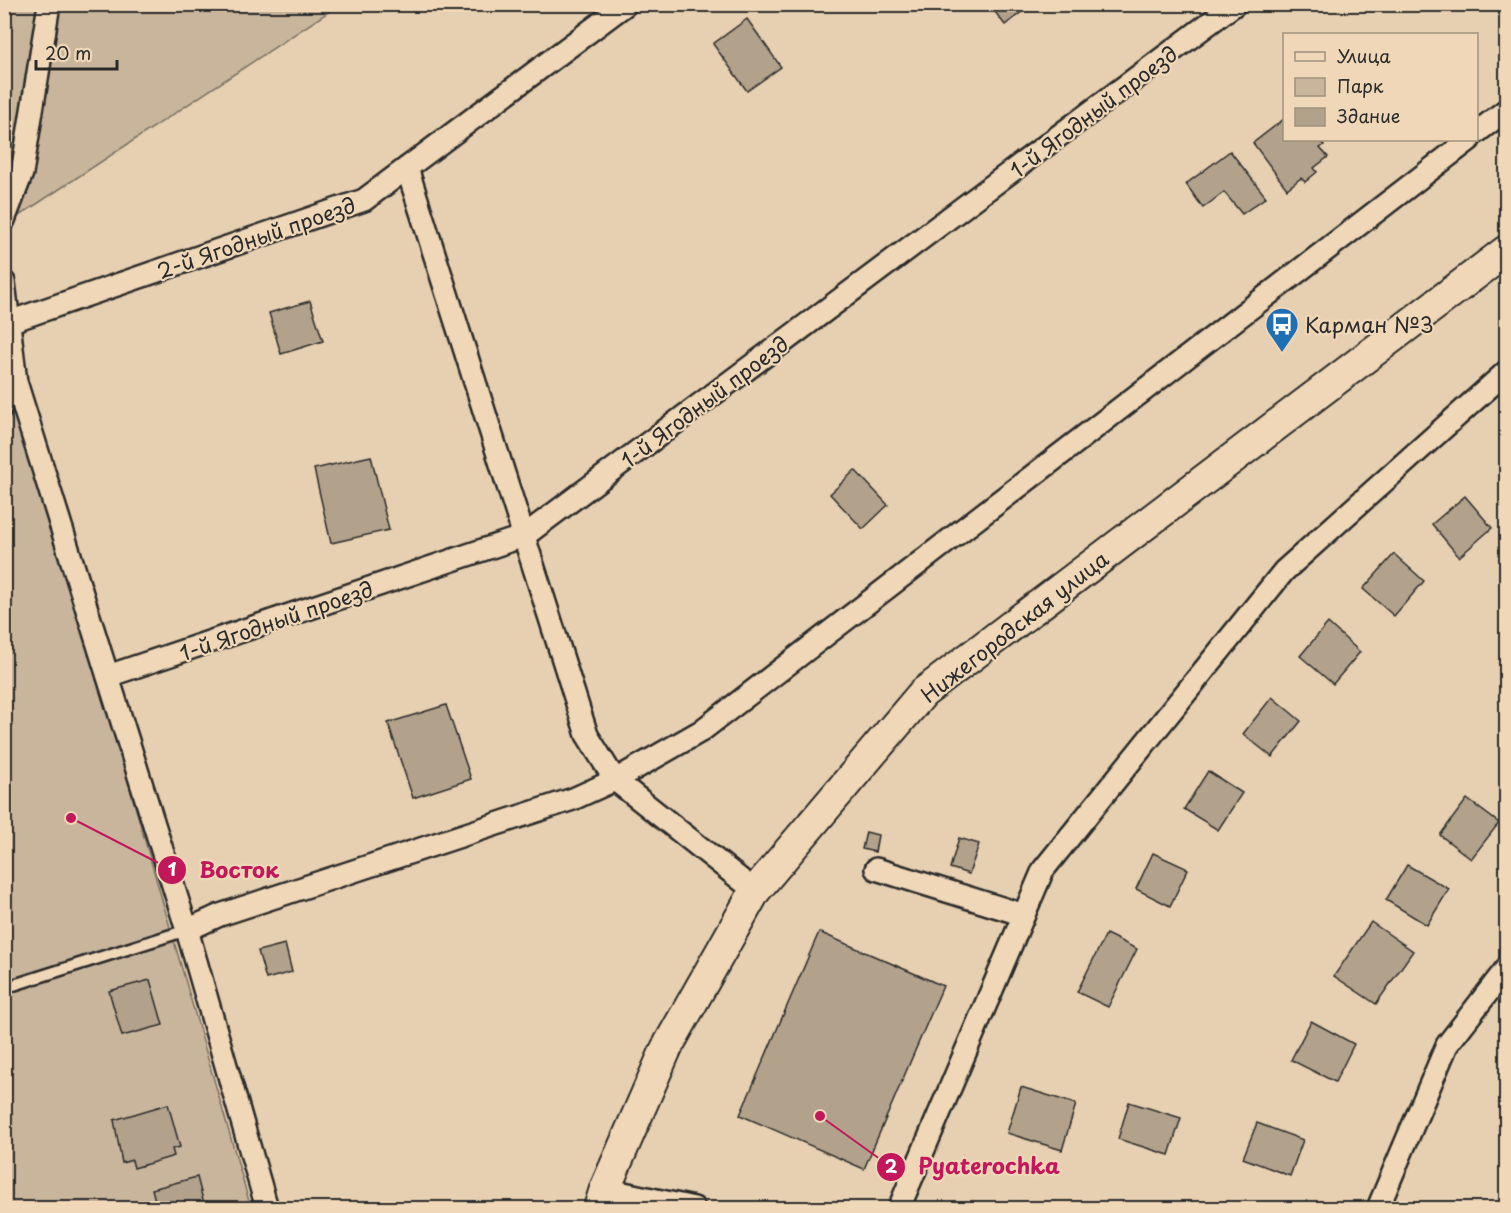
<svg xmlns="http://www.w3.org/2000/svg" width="1511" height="1213" viewBox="0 0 1511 1213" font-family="'Playpen Sans',sans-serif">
<rect width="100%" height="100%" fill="#e7d0b1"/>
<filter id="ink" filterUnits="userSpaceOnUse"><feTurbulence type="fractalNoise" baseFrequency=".0167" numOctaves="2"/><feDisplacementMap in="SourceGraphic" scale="12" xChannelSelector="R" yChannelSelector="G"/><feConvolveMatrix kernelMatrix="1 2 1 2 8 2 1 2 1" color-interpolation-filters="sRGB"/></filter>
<g filter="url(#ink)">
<g fill="#c8b59c" stroke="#7a7064" stroke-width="1.5">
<path d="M5,5h334l-334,220z"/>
<path d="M4,382l22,46 225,780h-246z"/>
</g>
<g fill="#b2a28c" stroke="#2b2b2b" stroke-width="1.5">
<path d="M989,4h43l-27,21z"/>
<path d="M747,19l34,48 -34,24 -34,-47z"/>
<path d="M1284,119v21h35l5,5 -4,3 8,9 -14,11 3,4 -12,10 -4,-4 -14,11 -34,-46z"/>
<path d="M1230,151l36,46 -24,17 -18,-22 -21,16 -17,-24z"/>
<path d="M310,301l13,40 -42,13 -12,-41z"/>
<path d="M371,456l18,74 -58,13 -17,-74z"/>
<path d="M855,470l33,35 -25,24 -33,-35z"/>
<path d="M1465,496l27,32 -33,29 -27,-33z"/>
<path d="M1394,554l30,27 -30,35 -31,-27z"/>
<path d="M1328,623l32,29 -27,32 -33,-28z"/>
<path d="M1272,697l29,24 -29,36 -29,-23z"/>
<path d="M446,705l25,74 -58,19 -25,-75z"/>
<path d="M1208,771l34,22 -24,37 -34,-21z"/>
<path d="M1467,799l32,24 -28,36 -31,-24z"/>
<path d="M866,832l12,3 -3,17 -13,-3z"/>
<path d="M959,838l20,6 -10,30 -19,-6z"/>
<path d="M1153,853l35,16 -18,37 -34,-17z"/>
<path d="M1407,865l42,24 -22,36 -41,-25z"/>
<path d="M1371,922l42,29 -37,53 -42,-28z"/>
<path d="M819,932l124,54 -79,183 -124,-54z"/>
<path d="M1106,934l31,15 -29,58 -31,-15z"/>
<path d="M285,944l7,28 -26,7 -8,-28z"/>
<path d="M150,980l13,45 -41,11 -13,-45z"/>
<path d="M1311,1021l43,23 -19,38 -44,-22z"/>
<path d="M1021,1087l55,17 -14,46 -55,-17z"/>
<path d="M1129,1102l52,16 -12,37 -51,-16z"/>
<path d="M168,1104l12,43 -8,2 2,7 -40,12 -2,-8 -10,3 -8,-43z"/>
<path d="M1257,1123l46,17 -13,36 -47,-18z"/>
<path d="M197,1177l8,31h-48l-5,-19z"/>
</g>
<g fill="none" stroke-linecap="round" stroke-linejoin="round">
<defs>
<g id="lane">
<path d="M4,414l11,-28"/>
<path d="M4,988l183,-58"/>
</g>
<g id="street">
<path d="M1476,133l30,-23"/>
<path d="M407,168l180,567 28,45 140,111"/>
<path d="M4,220l18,-47 27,-169"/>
<path d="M4,282l12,100 171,548 80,278"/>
<path d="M9,322l355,-122 262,-196"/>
<path d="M108,676l416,-140 711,-532"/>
<path d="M876,869l148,46"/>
<path d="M187,930l33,-15 353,-116 42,-19 86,-49 768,-591"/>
<path d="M605,1189l89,19"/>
<path d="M899,1208l144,-338 241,-299 222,-199"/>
<path d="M1378,1208l69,-163 59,-76"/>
</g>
<path id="secondary" d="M599,1208l6,-19 61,-140 89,-158 168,-198 583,-442"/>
</defs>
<use href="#lane" stroke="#2b2b2b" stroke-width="15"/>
<use href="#street" stroke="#2b2b2b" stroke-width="26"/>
<use href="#secondary" stroke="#2b2b2b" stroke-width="34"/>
<use href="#lane" stroke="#efd7b7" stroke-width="10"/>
<use href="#street" stroke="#efd7b7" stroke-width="21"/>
<use href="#secondary" stroke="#efd7b7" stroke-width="30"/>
</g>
</g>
<defs>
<symbol id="bus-pin" viewBox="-11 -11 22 30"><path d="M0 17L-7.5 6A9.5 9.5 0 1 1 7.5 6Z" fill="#1f6fb2" stroke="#efd7b7"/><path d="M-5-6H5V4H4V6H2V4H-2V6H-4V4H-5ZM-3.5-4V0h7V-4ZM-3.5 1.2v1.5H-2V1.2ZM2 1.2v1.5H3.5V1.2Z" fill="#fff"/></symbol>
</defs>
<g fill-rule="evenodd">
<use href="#bus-pin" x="1263" y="305" width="38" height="52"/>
</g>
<g text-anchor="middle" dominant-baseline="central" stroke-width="4.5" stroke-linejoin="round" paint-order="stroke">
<g font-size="21" fill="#2b2b2b" stroke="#efd7b7">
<text transform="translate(1093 111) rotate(-37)">1-й Ягодный проезд</text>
<text transform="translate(256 237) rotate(-19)">2-й Ягодный проезд</text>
<text transform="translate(704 401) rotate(-37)">1-й Ягодный проезд</text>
<text transform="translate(276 620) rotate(-19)">1-й Ягодный проезд</text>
<text transform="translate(1014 626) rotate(-38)">Нижегородская улица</text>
</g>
<g font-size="21" fill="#2b2b2b" stroke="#efd7b7" text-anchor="start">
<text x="1305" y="324">Карман №3</text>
</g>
</g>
<path fill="none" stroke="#c2185b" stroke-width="2" d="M71 818L172 870M820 1116L891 1167"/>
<g fill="#c2185b" stroke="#efd7b7" stroke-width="2">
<circle cx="71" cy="818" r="6"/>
<circle cx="820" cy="1116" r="6"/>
<circle cx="172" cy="870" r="15"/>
<circle cx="891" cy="1167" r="15"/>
</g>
<g font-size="18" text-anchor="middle" font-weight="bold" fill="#fff">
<text x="172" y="876">1</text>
<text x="891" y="1173">2</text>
</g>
<g font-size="22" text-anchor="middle" font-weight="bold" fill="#c2185b" stroke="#efd7b7" stroke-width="4.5" stroke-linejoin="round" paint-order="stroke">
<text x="239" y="878">Восток</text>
<text x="989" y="1174">Pyaterochka</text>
</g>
<rect width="1511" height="1213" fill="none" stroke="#efd7b7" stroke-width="24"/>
<rect x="12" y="12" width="1487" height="1189" fill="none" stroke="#2b2b2b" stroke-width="2" filter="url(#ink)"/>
<rect x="1283" y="33" width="195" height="108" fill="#efd7b7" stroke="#a1927f" stroke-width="1.5"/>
<rect x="1295" y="52" width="30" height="9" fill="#efd7b7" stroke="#a1927f" stroke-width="1.5"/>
<text x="1337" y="63" font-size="18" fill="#2b2b2b">Улица</text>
<rect x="1295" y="78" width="30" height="18" fill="#c8b59c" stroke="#a1927f" stroke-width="1.5"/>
<text x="1337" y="93" font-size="18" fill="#2b2b2b">Парк</text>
<rect x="1295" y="108" width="30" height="18" fill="#b2a28c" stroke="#a1927f" stroke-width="1.5"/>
<text x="1337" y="123" font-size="18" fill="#2b2b2b">Здание</text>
<path d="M36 60v9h81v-9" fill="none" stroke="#2b2b2b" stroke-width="3"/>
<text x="45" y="60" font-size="18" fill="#2b2b2b" stroke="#efd7b7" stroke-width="4.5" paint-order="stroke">20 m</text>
</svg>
